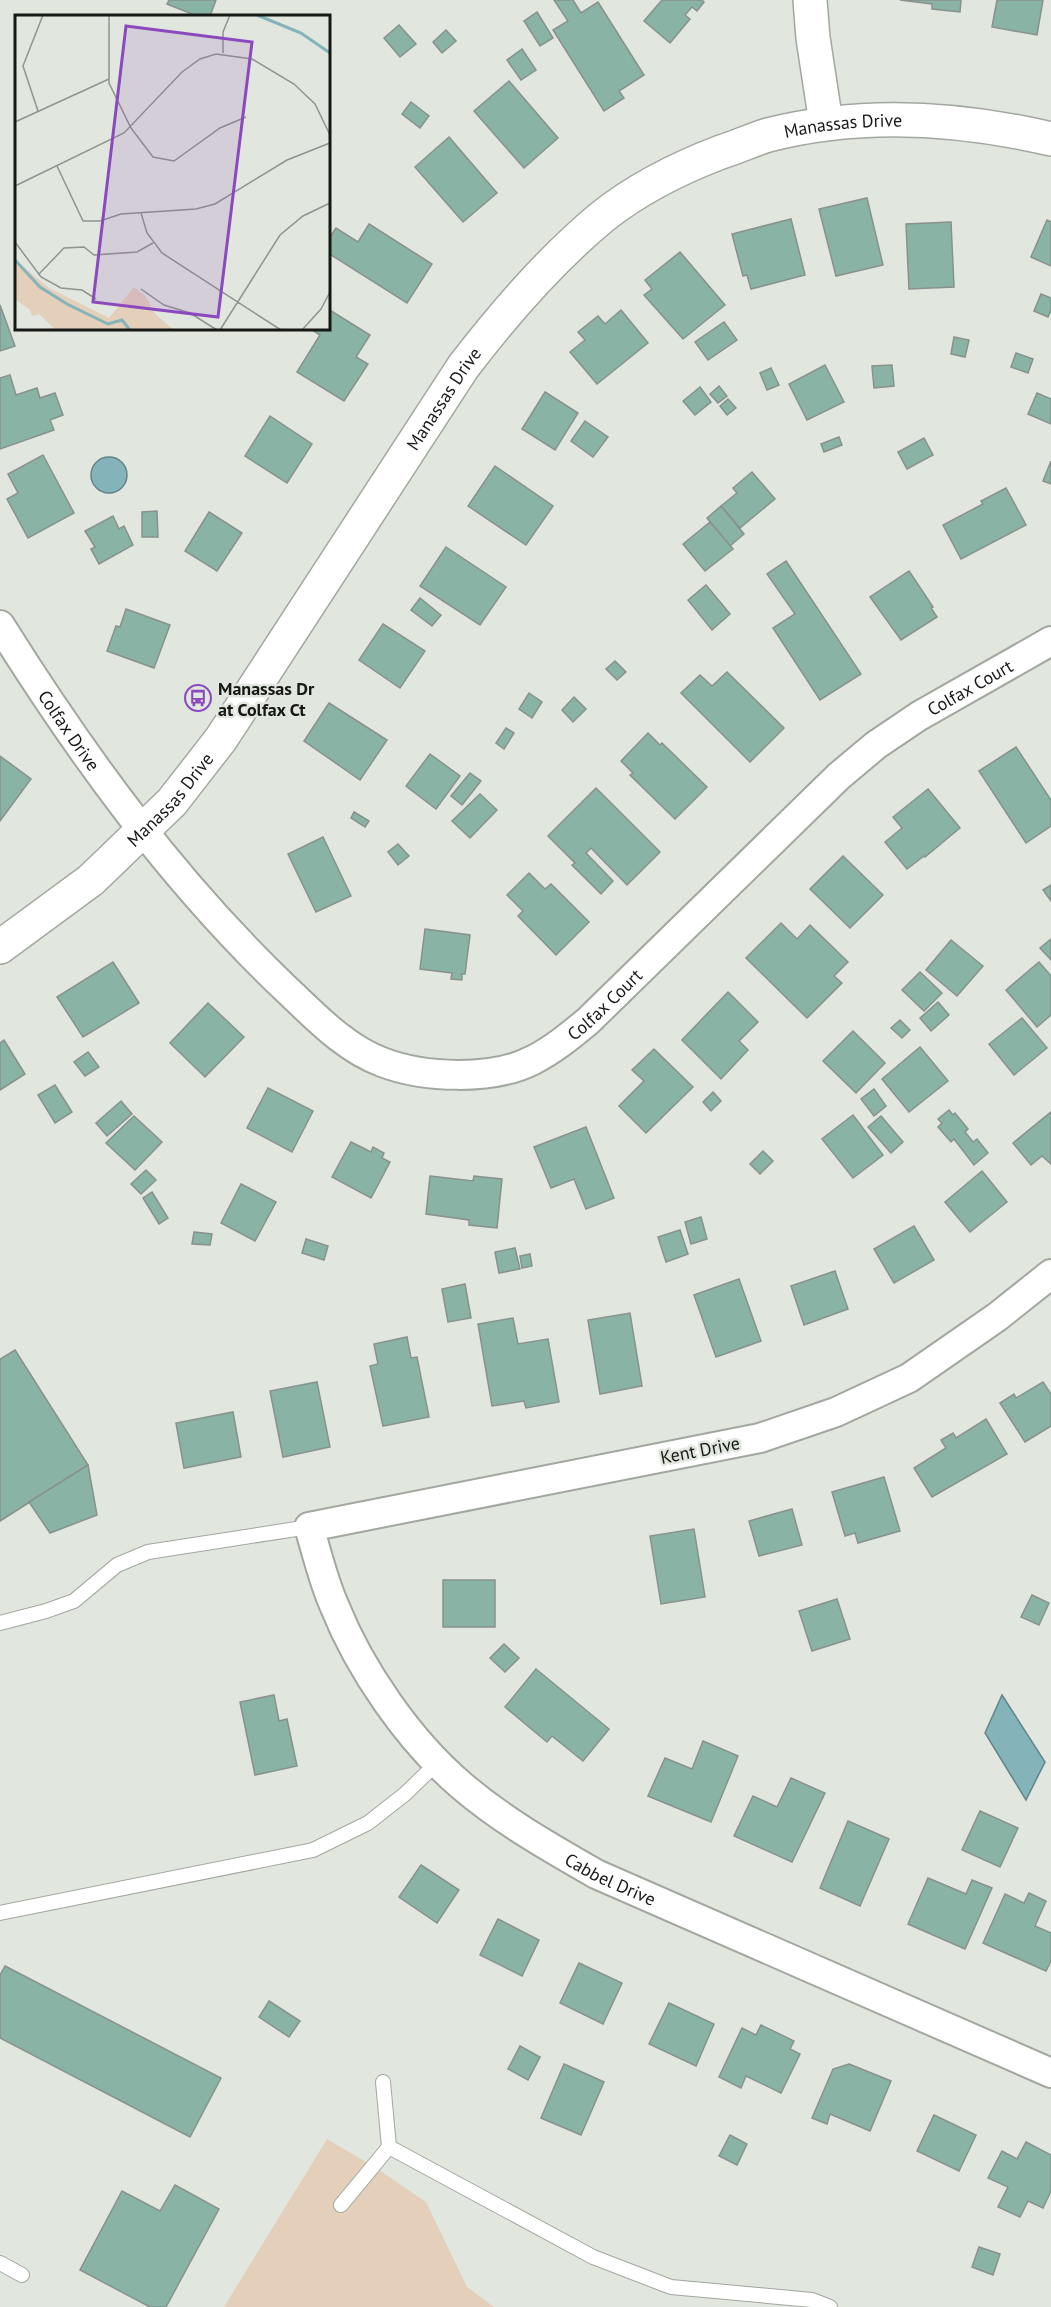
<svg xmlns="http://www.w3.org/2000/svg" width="1051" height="2307" viewBox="0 0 1051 2307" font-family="'PT Sans',sans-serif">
<rect width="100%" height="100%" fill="#e1e6df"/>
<path fill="#e3cfba" d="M327,2139l49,29 50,34 41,85 27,20h-270z"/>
<g fill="#84b3b9" stroke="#638488" stroke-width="1.5">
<circle cx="109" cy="475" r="18"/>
<path d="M1002,1695l43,67 -19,38 -41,-67z"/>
</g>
<g fill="#89b4a5" stroke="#88918e" stroke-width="1.5">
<path d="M169,0h47l-6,16h-13l-30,-12z"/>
<path d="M554,0h19l8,13 17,-11 46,73 -25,16 5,7 -20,13 -51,-81 15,-9z"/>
<path d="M662,0h40l2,2 -7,9 -5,-4 -7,8 5,4 -20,24 -26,-22z"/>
<path d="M900,0h61l-1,12 -28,-3v-5z"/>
<path d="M997,0h46l-6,35 -45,-8z"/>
<path d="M537,12l16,26 -13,8 -16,-25z"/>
<path d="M399,25l17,19 -16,13 -16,-19z"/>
<path d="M446,30l10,11 -14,12 -9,-11z"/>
<path d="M522,49l14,21 -15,10 -14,-20z"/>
<path d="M509,81l49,57 -34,30 -50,-57z"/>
<path d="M411,102l18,14 -9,12 -18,-14z"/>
<path d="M449,137l48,56 -34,29 -48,-55z"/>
<path d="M867,198l16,67 -47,11 -17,-67z"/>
<path d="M791,219l14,56 -54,14 -4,-14 -4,1 -11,-42z"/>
<path d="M1047,220l4,2v44l-20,-9z"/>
<path d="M951,222l3,65 -45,2 -3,-65z"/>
<path d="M369,224l63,40 -25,39 -79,-50v-13l8,-12 22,14z"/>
<path d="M680,252l45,53 -42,34 -39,-44 8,-6 -7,-9z"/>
<path d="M1041,294l10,4v12l-3,7 -14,-6z"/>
<path d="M0,305l15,41 -15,5z"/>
<path d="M328,309l42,26 -14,22 12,7 -24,37 -47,-29 23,-37 -11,-7h19z"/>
<path d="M621,310l27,33 -51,41 -27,-32 15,-12 -7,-8 20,-16 7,8z"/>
<path d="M724,322l13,18 -29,20 -13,-18z"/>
<path d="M954,337l15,3 -4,17 -14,-3z"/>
<path d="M1016,353l17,6 -5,14 -17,-6z"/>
<path d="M825,365l19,37 -37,18 -18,-36z"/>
<path d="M892,365l2,21 -20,2 -2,-22z"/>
<path d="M771,368l8,17 -12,5 -7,-17z"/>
<path d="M10,375l6,20 21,-7 3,10 15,-5 8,22 -13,5 4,10 -54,19v-71z"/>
<path d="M719,386l8,10 -9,7 -8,-9z"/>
<path d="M700,387l11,15 -16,13 -12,-14z"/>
<path d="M545,392l33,21 -23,37 -33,-21z"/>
<path d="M1037,393l14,6v25l-23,-10z"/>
<path d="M728,399l8,9 -9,7 -7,-9z"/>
<path d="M270,416l42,28 -25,39 -42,-27z"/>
<path d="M585,421l23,16 -15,20 -22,-16z"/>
<path d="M839,437l3,8 -18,7 -3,-8z"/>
<path d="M924,438l9,17 -26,14 -9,-17z"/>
<path d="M43,455l31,58 -46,25 -21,-39 11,-6 -10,-19z"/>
<path d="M1051,461v23l-8,-3z"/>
<path d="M495,466l58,40 -27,39 -58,-39z"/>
<path d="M752,472l23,27 -35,29 -19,-22 16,-13 -4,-5z"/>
<path d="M1006,488l20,37 -65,34 -18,-34 40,-21 -2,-3z"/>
<path d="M721,506l23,28 -14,12 -23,-28z"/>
<path d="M157,511l1,26h-16v-25z"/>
<path d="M209,512l33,21 -25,38 -32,-20z"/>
<path d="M113,516l6,13 5,-3 9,19 -34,19 -8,-15 4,-2 -10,-16z"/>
<path d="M710,522l23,27 -28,22 -22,-27z"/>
<path d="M446,547l60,40 -26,38 -60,-39z"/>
<path d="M786,561l75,113 -41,26 -47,-72 22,-14 -28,-40z"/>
<path d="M909,571l24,36 -2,1 6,9 -36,23 -31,-43z"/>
<path d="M706,585l24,29 -18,16 -24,-30z"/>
<path d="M420,598l21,17 -9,11 -21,-16z"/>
<path d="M126,609l44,16 -16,43 -47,-17 9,-25 4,1z"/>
<path d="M383,624l42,27 -25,37 -41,-28z"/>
<path d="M615,661l11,11 -9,8 -11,-11z"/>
<path d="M727,672l57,56 -34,34 -69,-69 19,-18 12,11z"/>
<path d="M529,693l13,9 -10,16 -13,-9z"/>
<path d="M574,697l12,12 -13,13 -11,-12z"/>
<path d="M329,703l58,37 -27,40 -56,-39z"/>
<path d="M506,728l8,5 -10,16 -8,-6z"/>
<path d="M648,733l12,12 2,-2 45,44 -32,32 -45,-44 3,-2 -12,-12z"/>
<path d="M1016,747l35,53v26l-25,17 -47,-72z"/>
<path d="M430,754l30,22 -24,33 -30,-23z"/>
<path d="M0,756l31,23 -31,42z"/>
<path d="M470,773l11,8 -19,24 -11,-9z"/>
<path d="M596,788l64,64 -33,33 -36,-37 -5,5 27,28 -12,13 -29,-29 3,-2 -27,-27z"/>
<path d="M928,789l32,39 -35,29 -1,-1 -17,13 -22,-27 17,-14 -9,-11z"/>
<path d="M480,794l17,16 -27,28 -18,-17z"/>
<path d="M354,812l15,9 -4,6 -14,-9z"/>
<path d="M323,837l28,59 -35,16 -28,-58z"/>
<path d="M398,844l11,12 -11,9 -10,-13z"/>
<path d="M843,856l40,39 -33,33 -40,-39z"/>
<path d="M529,873l16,16 6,-5 38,38 -33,33 -38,-39 5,-5 -16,-16z"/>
<path d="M1051,885v16l-8,-11z"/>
<path d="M781,923l16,16 13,-14 38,37 -14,14 8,7 -35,35 -61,-60z"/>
<path d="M425,929l45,6 -5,39h-3v6l-11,-1 1,-6 -32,-4z"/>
<path d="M1051,939v21l-11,-12z"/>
<path d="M951,940l32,26 -26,30 -31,-26z"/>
<path d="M113,962l26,41 -56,34 -26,-40z"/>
<path d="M1039,962l12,14v39l-14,12 -31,-37z"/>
<path d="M920,972l22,21 -18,18 -22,-21z"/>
<path d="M728,992l30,30 -19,19 9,9 -27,29 -39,-39z"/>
<path d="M938,1002l11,13 -18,16 -11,-13z"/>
<path d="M208,1003l36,34 -39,40 -35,-34z"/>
<path d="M1022,1018l25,30 -33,27 -25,-31z"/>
<path d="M900,1020l10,10 -8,8 -11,-10z"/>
<path d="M853,1031l32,32 -29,30 -33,-32z"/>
<path d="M4,1040l21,34 -25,16v-47z"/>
<path d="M920,1047l28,34 -39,31 -27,-33z"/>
<path d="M654,1049l39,38 -47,46 -27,-27 25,-25 -12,-11z"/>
<path d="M88,1052l11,15 -14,9 -11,-14z"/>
<path d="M55,1085l17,27 -17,11 -17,-28z"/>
<path d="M268,1088l45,23 -21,41 -45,-24z"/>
<path d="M874,1089l12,17 -12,10 -13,-17z"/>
<path d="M713,1092l8,9 -10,10 -8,-9z"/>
<path d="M121,1101l11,13 -25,22 -11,-13z"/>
<path d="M949,1110l4,5 2,-2 13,16 -3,3 8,10 4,-3 11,14 -14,12 -20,-26 -3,3 -13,-15 4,-4 -4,-4z"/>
<path d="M1051,1112v52l-9,-8 -11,9 -18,-22z"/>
<path d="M853,1115l30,40 -30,23 -31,-39z"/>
<path d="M134,1116l28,26 -27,28 -29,-27z"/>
<path d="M881,1116l22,26 -12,11 -23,-26z"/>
<path d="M586,1127l28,71 -28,11 -12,-30 -23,9 -17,-41z"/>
<path d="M351,1142l20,10 2,-5 11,6 -2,5 8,4 -19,36 -39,-21z"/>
<path d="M763,1151l10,10 -13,13 -10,-10z"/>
<path d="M146,1170l10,10 -15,14 -10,-10z"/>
<path d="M982,1171l25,31 -37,30 -25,-30z"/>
<path d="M430,1176l43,5 1,-5 28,3 -5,49 -28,-3v-5l-43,-6z"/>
<path d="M241,1184l35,18 -21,39 -34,-18z"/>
<path d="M152,1192l16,26 -9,6 -16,-26z"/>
<path d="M701,1217l6,22 -16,5 -6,-22z"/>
<path d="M914,1226l20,34 -40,23 -20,-34z"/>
<path d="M680,1230l8,24 -22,8 -8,-25z"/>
<path d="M194,1232l18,2 -2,11 -18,-1z"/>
<path d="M306,1239l22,7 -4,14 -22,-7z"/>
<path d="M515,1248l5,21 -21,4 -4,-21z"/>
<path d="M530,1254l2,12 -10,2 -2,-12z"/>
<path d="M835,1271l13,38 -44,16 -13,-39z"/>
<path d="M739,1279l22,62 -45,16 -22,-62z"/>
<path d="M465,1284l6,34 -23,4 -6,-33z"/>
<path d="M630,1313l12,73 -42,8 -12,-74z"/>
<path d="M513,1318l5,26 30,-5 11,63 -33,6 -2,-7 -32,5 -14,-82z"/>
<path d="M407,1337l4,21 6,-1 12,60 -46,9 -13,-60 8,-2 -4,-20z"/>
<path d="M15,1350l73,115 -88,56v-162z"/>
<path d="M317,1382l13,65 -47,10 -13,-66z"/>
<path d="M1043,1382l8,12v32l-26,16 -25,-39 14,-9 2,4z"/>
<path d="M233,1412l8,45 -57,11 -8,-45z"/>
<path d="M986,1419l21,35 -75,43 -18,-29 32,-20 -5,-8 12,-7 3,5z"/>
<path d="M88,1465l9,50 -47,18 -21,-31z"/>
<path d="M884,1477l16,54 -42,12 -3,-10 -10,3 -13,-44z"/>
<path d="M792,1509l10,36 -43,11 -10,-35z"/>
<path d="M694,1529l11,68 -44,7 -11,-68z"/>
<rect x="443" y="1580" width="52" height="47"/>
<path d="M1032,1595l17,8 -10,22 -18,-8z"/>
<path d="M837,1599l13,40 -38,12 -13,-40z"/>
<path d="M504,1644l15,14 -14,14 -15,-14z"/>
<path d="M536,1669l73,60 -26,32 -31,-25 -5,6 -42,-35z"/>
<path d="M274,1695l5,26 8,-2 10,47 -42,9 -15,-73z"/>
<path d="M703,1741l35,15 -27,66 -63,-26 17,-38 27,11z"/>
<path d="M791,1778l34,15 -33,69 -58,-26 19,-40 24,11z"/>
<path d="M980,1811l38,17 -18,39 -38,-17z"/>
<path d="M848,1821l41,18 -29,67 -40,-18z"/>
<path d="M421,1865l38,25 -22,33 -38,-26z"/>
<path d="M928,1878l38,16 6,-14 20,8 -27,61 -57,-25z"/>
<path d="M1029,1893l17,8 -11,25 16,7v28l-5,10 -63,-28 22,-49 19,9z"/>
<path d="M498,1919l41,21 -17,36 -42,-21z"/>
<path d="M579,1963l43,20 -19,41 -43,-21z"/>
<path d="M5,1966l216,112 -31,59 -190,-99v-63z"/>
<path d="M269,2001l31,20 -11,16 -30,-20z"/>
<path d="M669,2003l45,21 -18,42 -47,-22z"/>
<path d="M761,2025l33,16 -4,8 10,5 -19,39 -35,-17 -5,12 -22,-11 23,-49 14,7z"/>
<path d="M520,2046l20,11 -12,23 -20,-11z"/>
<path d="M564,2064l40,18 -23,53 -40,-17z"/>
<path d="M849,2064l42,17 -21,50 -40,-17 -3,10 -15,-6 21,-49z"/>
<path d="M934,2115l42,20 -17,36 -42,-20z"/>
<path d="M730,2135l17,9 -10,21 -18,-9z"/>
<path d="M1026,2142l25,13v36l-8,17 -15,-7 -8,16 -22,-10 10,-20 -20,-9 14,-27 15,8z"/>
<path d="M175,2185l44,24 -53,98h-16l-70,-37 42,-79 38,20z"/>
<path d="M979,2247l21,7 -7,21 -21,-8z"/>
</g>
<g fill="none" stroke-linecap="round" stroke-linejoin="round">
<defs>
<g id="lane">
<path d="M0,1623l46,-12 28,-10 43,-36 31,-13 161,-25"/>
<path d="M0,1913l313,-63 55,-27 37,-29 32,-31"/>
<path d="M389,2147l204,110 78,30 141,13 18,7"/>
<path d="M341,2205l48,-58 -6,-65"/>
<path d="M0,2263l22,12"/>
</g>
<g id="street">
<path id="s1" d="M0,625c82,131 173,256 285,363 29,27 59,60 97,74 41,16 111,19 151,-2 20,-10 38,-25 55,-39l251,-245 37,-31 43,-29 132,-75"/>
<path id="s2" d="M1051,1274l-54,43 -88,61 -73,34 -76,26 -451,89c8,26 14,53 25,78 26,65 75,136 128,181 41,35 87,61 134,88l455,199"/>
</g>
<g id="secondary">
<path d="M810,0l3,38 13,85"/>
<path id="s3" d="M0,947l91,-67 81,-78 49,-63 242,-372c42,-55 86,-106 139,-150 35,-28 77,-49 119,-65 16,-5 31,-12 47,-17 94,-24 189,-18 283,4"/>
</g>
</defs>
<use href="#lane" stroke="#a2a7a0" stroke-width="16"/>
<use href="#street" stroke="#a2a7a0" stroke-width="32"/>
<use href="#secondary" stroke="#a2a7a0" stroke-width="36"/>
<use href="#lane" stroke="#fff" stroke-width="14"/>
<use href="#street" stroke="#fff" stroke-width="28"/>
<use href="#secondary" stroke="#fff" stroke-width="33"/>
</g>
<defs>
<symbol id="bus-ring" viewBox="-11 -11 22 22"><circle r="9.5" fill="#e1e6df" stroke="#8c49be" stroke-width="1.5"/><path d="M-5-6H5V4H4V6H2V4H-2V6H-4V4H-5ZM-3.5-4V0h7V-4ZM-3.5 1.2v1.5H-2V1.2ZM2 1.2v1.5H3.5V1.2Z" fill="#8c49be"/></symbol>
</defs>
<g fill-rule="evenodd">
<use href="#bus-ring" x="183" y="683" width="30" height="30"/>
</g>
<g text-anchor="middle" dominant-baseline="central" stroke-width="5" stroke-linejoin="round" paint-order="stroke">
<g font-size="18" fill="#161815" stroke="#e1e6df">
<text stroke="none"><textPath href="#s3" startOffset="1216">Manassas Drive</textPath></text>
<text stroke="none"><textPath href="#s3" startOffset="712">Manassas Drive</textPath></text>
<text stroke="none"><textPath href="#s1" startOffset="1317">Colfax Court</textPath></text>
<text stroke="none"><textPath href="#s1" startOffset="126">Colfax Drive</textPath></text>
<text stroke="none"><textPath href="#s3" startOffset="226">Manassas Drive</textPath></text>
<text stroke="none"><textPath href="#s1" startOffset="831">Colfax Court</textPath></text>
<text transform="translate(700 1450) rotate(-11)">Kent Drive</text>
<text stroke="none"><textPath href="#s2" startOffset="1278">Cabbel Drive</textPath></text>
</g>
<g font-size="18" font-weight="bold" fill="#161815" stroke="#e1e6df" text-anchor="start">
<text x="218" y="688">Manassas Dr<tspan x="218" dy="21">at Colfax Ct</tspan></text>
</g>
</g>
<g transform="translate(15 15)">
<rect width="315" height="315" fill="#e1e6df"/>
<path d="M0,245l34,28 60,30 25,-31 11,9 11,19 18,15h-118l-17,-16 -7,2 -2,-6 -15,-11z" fill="#e3cfba"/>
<path fill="none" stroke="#84b3b9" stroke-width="3" d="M242,0l44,18 29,20M0,245l25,27 27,17 41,20 14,-4 8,10"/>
<path fill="none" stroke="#90948e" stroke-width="1.5" d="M94,0v68l22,45 22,29 21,4 46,-33 26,-11M208,38v-21l7,-17M23,96l-15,-45 20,-51M0,107l94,-43M42,151l26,55h17l21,-7 75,-5 19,-5 72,-44 43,-17M0,171l109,-53 58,-61 18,-13 16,-5 36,5 42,25 21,20 15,31M126,198l6,20 15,20 119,77M0,227l26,35 20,11 21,2 14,9M23,260l26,-27 20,-1 10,8 43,-3 16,-9M126,274l23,16 26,8 27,17M205,315l60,-95 23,-19 27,-13M287,315l19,-21 9,-17"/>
<path fill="#8c49be" fill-opacity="0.15" stroke="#8c49be" stroke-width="3" d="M111,11l126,16 -34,275 -125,-15z"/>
<rect width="315" height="315" fill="none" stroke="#161815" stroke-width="3"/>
</g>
</svg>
